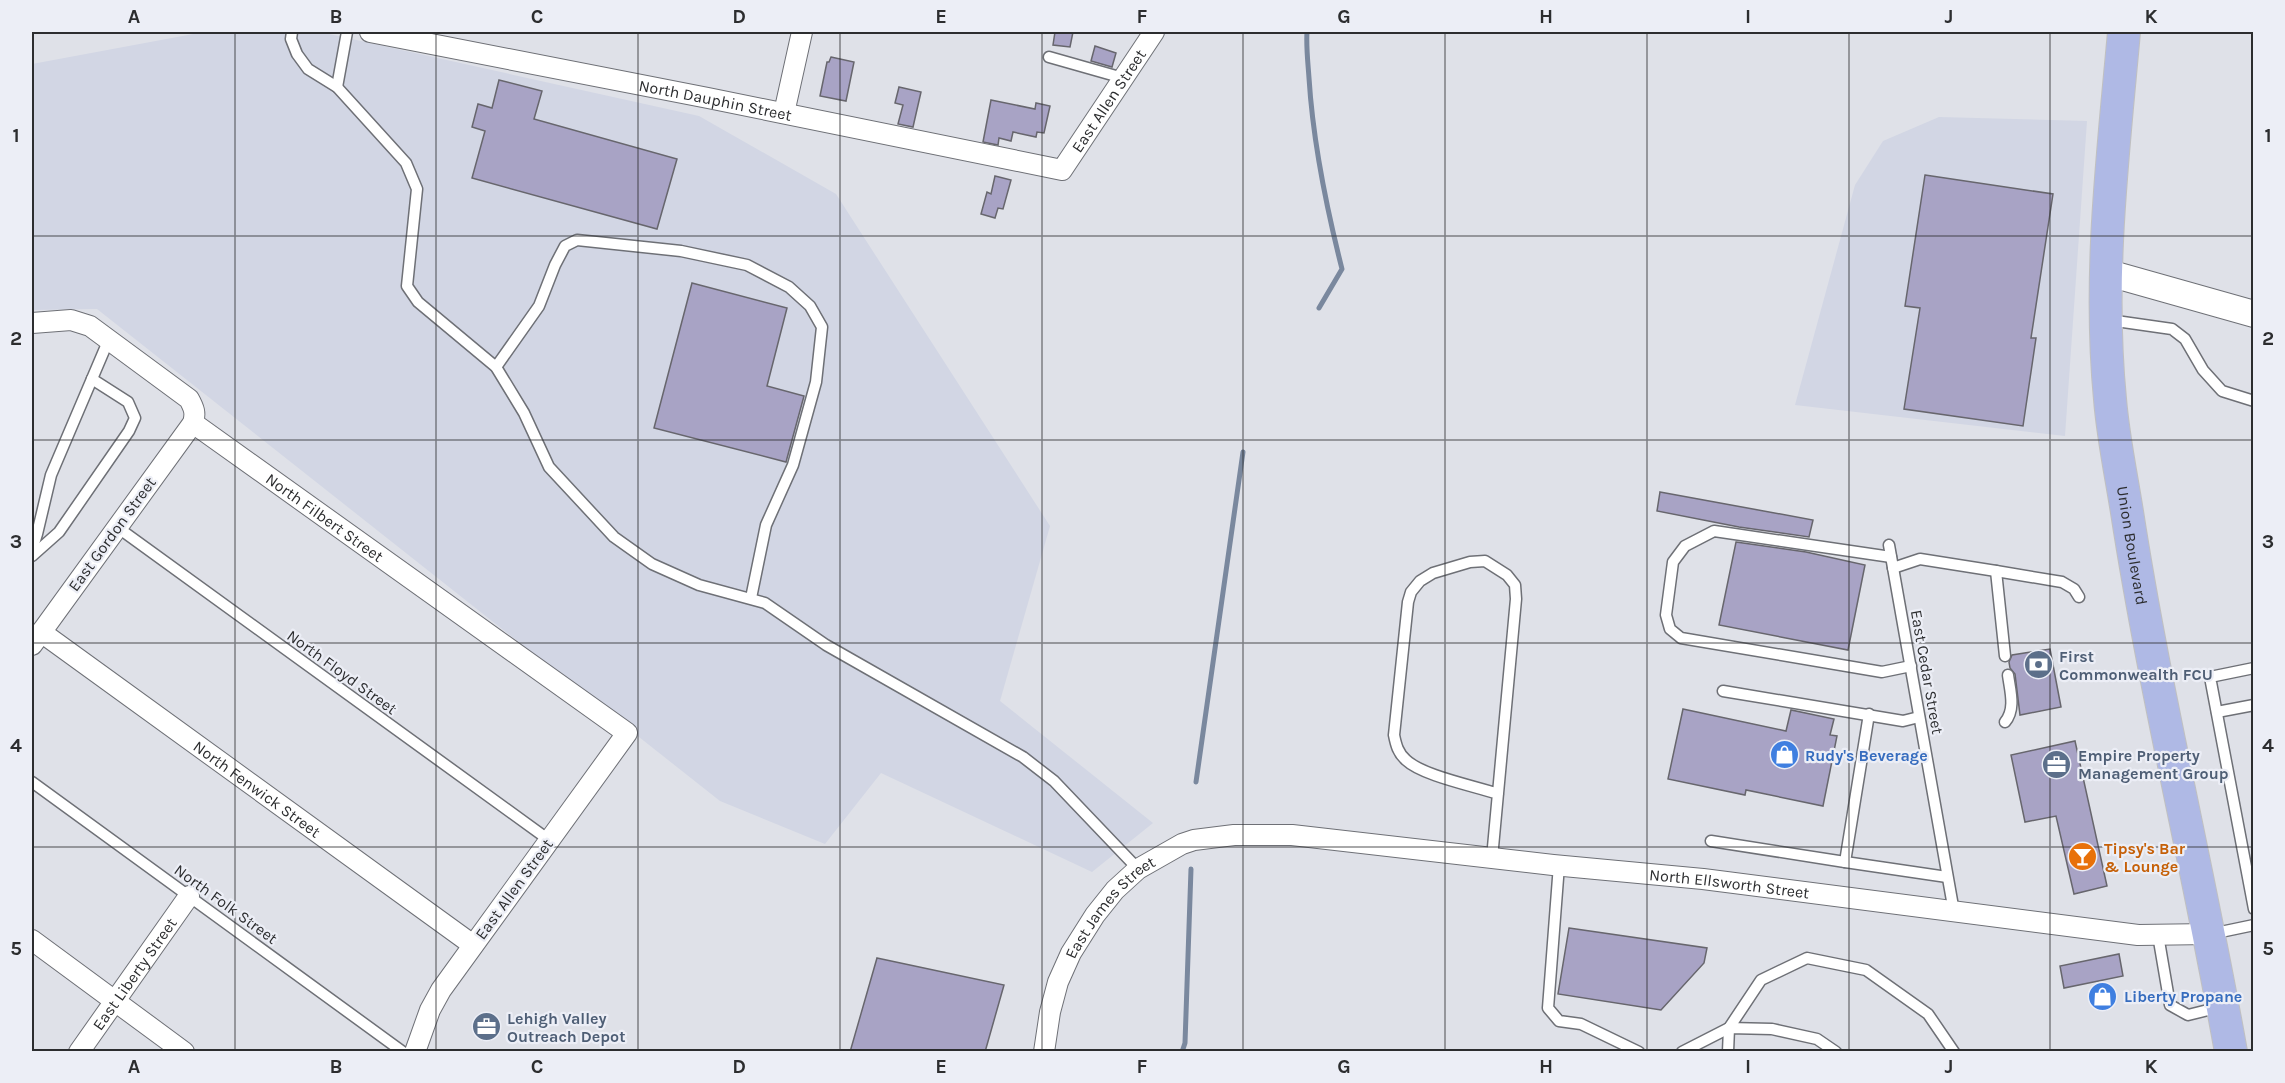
<svg xmlns="http://www.w3.org/2000/svg" width="2285" height="1083" viewBox="0 0 2285 1083" font-family="Karla,sans-serif">
<rect width="100%" height="100%" fill="#dfe1e8"/>
<g fill="#d2d6e4">
<path d="M204,32h116l379,84 137,78 214,332 -50,175 153,122 -61,49 -211,-99 -56,71 -105,-43 -623,-492 -65,1v-246z"/>
<path d="M1939,117l148,4 -22,315 -270,-31 60,-220 28,-44z"/>
</g>
<g fill="none" stroke-linecap="round" stroke-linejoin="round">
<g stroke="#7a889e" stroke-width="5">
<path d="M1307,32c-1,15 1,31 2,46 4,64 17,128 33,191l-23,39"/>
<path d="M1196,782l47,-330"/>
<path d="M1182,1052l3,-9 6,-174"/>
</g>
</g>
<g fill="#a8a3c5" stroke="#67666d" stroke-width="1.5">
<path d="M1055,32h18l-3,15 -17,-2z"/>
<path d="M1095,46l21,7 -4,14 -21,-6z"/>
<path d="M831,57l23,5 -8,39 -26,-5 7,-34h2z"/>
<path d="M499,80l43,11 -8,28 143,40 -20,70 -185,-51 13,-47 -13,-4 6,-23 14,4z"/>
<path d="M899,87l22,5 -8,35 -15,-3 5,-19 -8,-2z"/>
<path d="M991,100l44,9 1,-6 14,3 -6,27 -7,-1 -1,5 -23,-5 -2,9 -12,-3 -1,7 -15,-3z"/>
<path d="M1925,175l128,19 -22,144h5l-13,88 -119,-17 16,-101 -15,-2z"/>
<path d="M995,176l16,4 -8,29 -5,-1 -3,10 -14,-4 6,-22 4,2z"/>
<path d="M692,283l95,25 -20,78 37,10 -18,66 -132,-34z"/>
<path d="M1660,492l153,28 -4,17 -70,-10 -82,-16z"/>
<path d="M1736,542l70,10 59,13 -17,85 -129,-25z"/>
<path d="M2050,649l11,58 -41,8 -5,-41 -5,-6 -1,-6 3,-7z"/>
<path d="M1683,709l103,22 5,-21 43,9 -4,16 7,1 -14,70 -77,-16 -1,5 -77,-16z"/>
<path d="M2075,741l32,145 -33,8 -18,-78 -31,6 -14,-67z"/>
<path d="M1569,928l138,20 -3,15 -43,47 -103,-16z"/>
<path d="M2119,954l4,22 -59,12 -4,-22z"/>
<path d="M877,958l127,27 -19,67h-135z"/>
</g>
<g fill="none" stroke-linecap="round" stroke-linejoin="round">
<defs>
<g id="service">
<path d="M292,32l-1,7 6,15 11,15 29,18 69,76 11,26 -10,97 11,16 78,65 28,46 25,54 65,70 38,27 47,21 66,18 61,42 197,112 31,24 84,88"/>
<path d="M1049,57l74,21"/>
<path d="M337,87l10,-55"/>
<path d="M2109,320l63,9 13,10 18,31 19,21 32,10"/>
<path d="M496,367l43,-61 16,-41 10,-19 12,-6 104,11 66,14 42,22 21,19 12,21 -6,55 -23,83 -27,60 -15,73"/>
<path d="M117,527l432,313"/>
<path d="M1889,545l65,367"/>
<path d="M32,550l5,-16 14,-59 58,-136"/>
<path d="M32,556l27,-24 70,-101 6,-13 -7,-16 -36,-23"/>
<path d="M1891,557l-177,-26 -29,15 -12,16 -7,53 4,14 11,9 201,34 29,-6"/>
<path d="M1893,568l27,-9 76,12 66,11 12,7 5,8"/>
<path d="M1996,571l9,85"/>
<path d="M2254,668l-44,9 44,232"/>
<path d="M1723,691l180,30 16,-4"/>
<path d="M2217,712l37,-7"/>
<path d="M1869,714l-24,148 102,15"/>
<path d="M2005,722c11,-13 5,-32 3,-47"/>
<path d="M32,782l371,270"/>
<path d="M1711,841l134,21"/>
<path d="M1492,858l24,-259 -1,-14 -8,-10 -22,-14 -15,1 -37,11 -13,8 -9,11 -3,10 -14,133c2,10 4,18 12,25 17,16 69,26 92,34"/>
<path d="M1559,865l-11,143 11,13 22,3 58,28"/>
<path d="M2211,934l43,-9"/>
<path d="M2158,935l12,70 18,10 32,-8"/>
<path d="M1682,1052l47,-24 43,1 45,10 19,13"/>
<path d="M1728,1052l1,-24 32,-48 46,-22 59,12 62,44 26,38"/>
</g>
<g id="minor">
<path id="s1" d="M370,32l338,66 354,72 92,-138"/>
<path d="M784,113l18,-81"/>
<path d="M32,323l39,-3 19,6 99,73c5,9 7,14 4,24l-161,222"/>
<path id="s2" d="M193,423l434,310 -186,257 -11,20 -15,42"/>
<path id="s3" d="M41,632l432,313"/>
<path d="M32,940l152,112"/>
<path id="s4" d="M79,1052l110,-156"/>
<path id="s5" d="M1044,1052l6,-40 8,-30 13,-29 24,-38 20,-25 23,-21 44,-25 12,-4 40,-5h58l261,30 150,14 435,56 72,-1"/>
</g>
<path id="tertiary" d="M2105,272l149,42"/>
<g id="primary">
<path id="s6" d="M2124,32c-11,122 -26,244 -14,367 3,38 11,75 17,113 28,181 72,359 104,540"/>
</g>
</defs>
<use href="#service" stroke="#6e7076" stroke-width="13"/>
<use href="#minor" stroke="#6e7076" stroke-width="22"/>
<use href="#tertiary" stroke="#6e7076" stroke-width="28"/>
<use href="#primary" stroke="#c0c0c1" stroke-width="34"/>
<use href="#service" stroke="#fff" stroke-width="10"/>
<use href="#minor" stroke="#fff" stroke-width="20"/>
<use href="#tertiary" stroke="#fff" stroke-width="26"/>
<use href="#primary" stroke="#afb9e5" stroke-width="32"/>
</g>
<path fill="none" stroke="#2c2d2f" stroke-width="1.5" stroke-opacity="0.55" d="M235,32v1020M436,32v1020M638,32v1020M840,32v1020M1042,32v1020M1243,32v1020M1445,32v1020M1647,32v1020M1849,32v1020M2050,32v1020M32,236h2222M32,440h2222M32,643h2222M32,847h2222"/>
<defs>
<symbol id="bank-disc" viewBox="-11 -11 22 22"><circle r="9.5" fill="#5c6f8a" stroke="#eceef6"/><path d="M-6-4H6V4H-6ZM0-2.3a2.3 2.3 0 1 0 0 4.6a2.3 2.3 0 1 0 0-4.6Z" fill="#fff"/></symbol>
<symbol id="shop-disc" viewBox="-11 -11 22 22"><circle r="9.5" fill="#3f7fe0" stroke="#eceef6"/><path d="M-5-2.5h2.3a2.7 3.5 0 0 1 5.4 0H5L5.5 6h-11ZM-1.5-2.5h3a1.5 2.3 0 0 0-3 0Z" fill="#fff"/></symbol>
<symbol id="office-disc" viewBox="-11 -11 22 22"><circle r="9.5" fill="#5c6f8a" stroke="#eceef6"/><path d="M-6-3h4V-5.5h4V-3h4V5H-6ZM-1-4.5V-3h2v-1.5ZM-6 0V1H6V0Z" fill="#fff"/></symbol>
<symbol id="bar-disc" viewBox="-11 -11 22 22"><circle r="9.5" fill="#e8710a" stroke="#eceef6"/><path d="M-6-5H6L.8 .8V4.5H3.5V6h-7V4.5H-.8V.8Z" fill="#fff"/></symbol>
</defs>
<g fill-rule="evenodd">
<use href="#bank-disc" x="2022" y="648" width="33" height="33"/>
<use href="#shop-disc" x="1768" y="738" width="33" height="33"/>
<use href="#office-disc" x="2040" y="748" width="33" height="33"/>
<use href="#bar-disc" x="2066" y="840" width="33" height="33"/>
<use href="#shop-disc" x="2086" y="980" width="33" height="33"/>
<use href="#office-disc" x="470" y="1010" width="33" height="33"/>
</g>
<g text-anchor="middle" dominant-baseline="central" stroke-width="4.5" stroke-linejoin="round" paint-order="stroke">
<g font-size="16" fill="#2c2d2f" stroke="#eceef6">
<text stroke="none"><textPath href="#s1" startOffset="352">North Dauphin Street</textPath></text>
<text stroke="none"><textPath href="#s1" startOffset="789">East Allen Street</textPath></text>
<text stroke="none"><textPath href="#s2" startOffset="162">North Filbert Street</textPath></text>
<text transform="translate(112 534) rotate(-54)">East Gordon Street</text>
<text stroke="none"><textPath href="#s6" startOffset="516">Union Boulevard</textPath></text>
<text transform="translate(342 672) rotate(36)">North Floyd Street</text>
<text transform="translate(1927 672) rotate(80)">East Cedar Street</text>
<text stroke="none"><textPath href="#s3" startOffset="267">North Fenwick Street</textPath></text>
<text stroke="none"><textPath href="#s5" startOffset="813">North Ellsworth Street</textPath></text>
<text transform="translate(514 889) rotate(-54)">East Allen Street</text>
<text transform="translate(226 904) rotate(36)">North Folk Street</text>
<text stroke="none"><textPath href="#s5" startOffset="164">East James Street</textPath></text>
<text stroke="none"><textPath href="#s4" startOffset="96">East Liberty Street</textPath></text>
</g>
<g font-size="16" font-weight="bold" fill="#4e5e75" stroke="#eceef6" text-anchor="start">
<text x="2059" y="656">First<tspan x="2059" dy="18">Commonwealth FCU</tspan></text>
<text x="2078" y="755">Empire Property<tspan x="2078" dy="18">Management Group</tspan></text>
<text x="507" y="1018">Lehigh Valley<tspan x="507" dy="18">Outreach Depot</tspan></text>
</g>
<g font-size="16" font-weight="bold" fill="#366cbe" stroke="#eceef6" text-anchor="start">
<text x="1805" y="755">Rudy's Beverage</text>
<text x="2124" y="996">Liberty Propane</text>
</g>
<g font-size="16" font-weight="bold" fill="#c56008" stroke="#eceef6" text-anchor="start">
<text x="2104" y="848">Tipsy's Bar<tspan x="2104" dy="18">&amp; Lounge</tspan></text>
</g>
</g>
<rect width="2285" height="1083" fill="none" stroke="#eceef6" stroke-width="66"/>
<rect x="33" y="33" width="2219" height="1017" fill="none" stroke="#2c2d2f" stroke-width="2"/>
<g font-size="20" text-anchor="middle" font-weight="bold" fill="#2c2d2f">
<text x="134" y="23">A</text>
<text x="336" y="23">B</text>
<text x="537" y="23">C</text>
<text x="739" y="23">D</text>
<text x="941" y="23">E</text>
<text x="1142" y="23">F</text>
<text x="1344" y="23">G</text>
<text x="1546" y="23">H</text>
<text x="1748" y="23">I</text>
<text x="1949" y="23">J</text>
<text x="2151" y="23">K</text>
<text x="16" y="142">1</text>
<text x="2268" y="142">1</text>
<text x="16" y="345">2</text>
<text x="2268" y="345">2</text>
<text x="16" y="548">3</text>
<text x="2268" y="548">3</text>
<text x="16" y="752">4</text>
<text x="2268" y="752">4</text>
<text x="16" y="955">5</text>
<text x="2268" y="955">5</text>
<text x="134" y="1073">A</text>
<text x="336" y="1073">B</text>
<text x="537" y="1073">C</text>
<text x="739" y="1073">D</text>
<text x="941" y="1073">E</text>
<text x="1142" y="1073">F</text>
<text x="1344" y="1073">G</text>
<text x="1546" y="1073">H</text>
<text x="1748" y="1073">I</text>
<text x="1949" y="1073">J</text>
<text x="2151" y="1073">K</text>
</g>
</svg>
